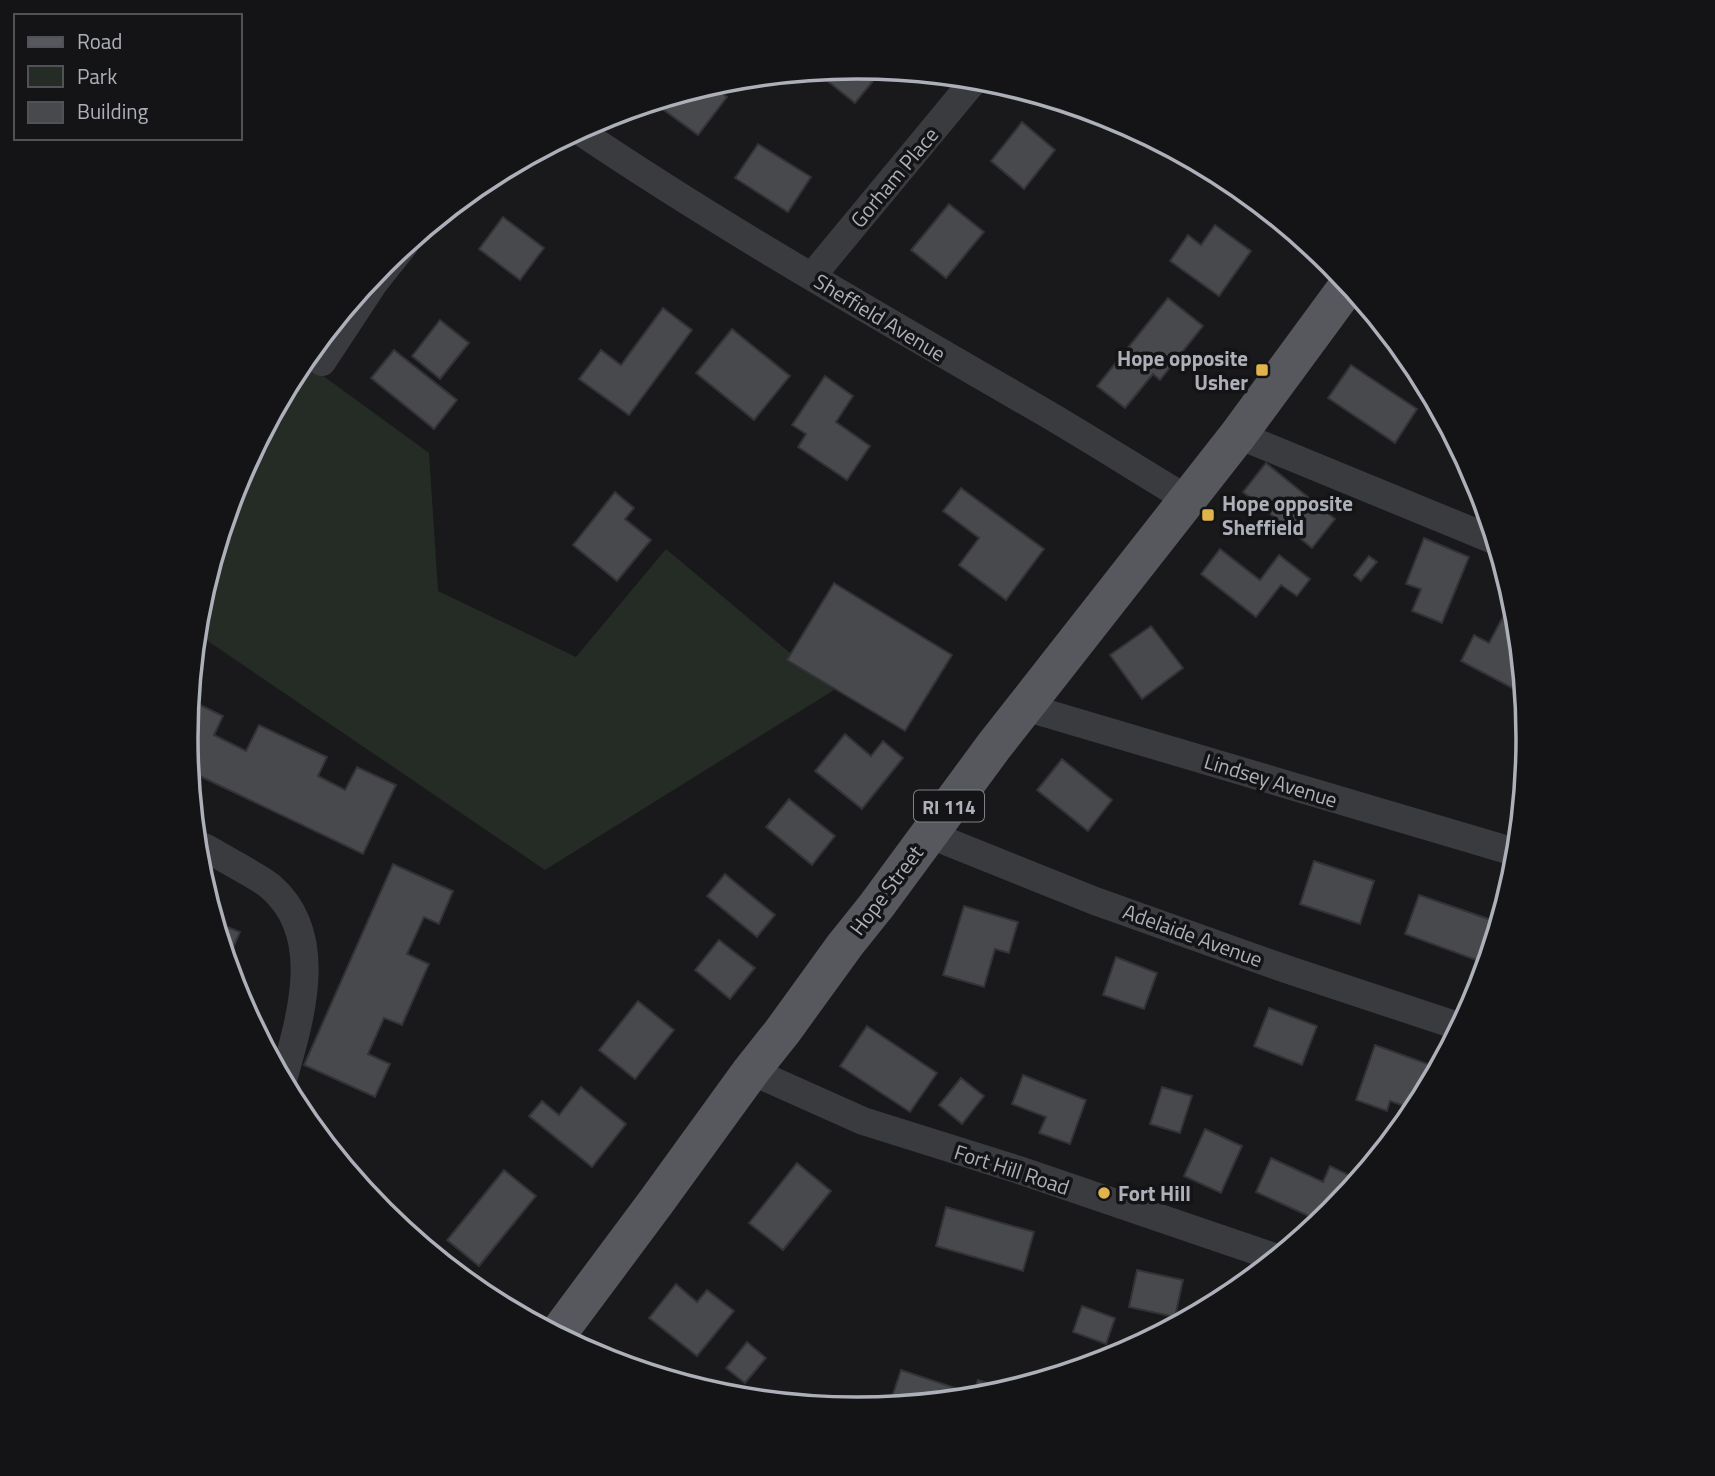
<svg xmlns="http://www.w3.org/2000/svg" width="1715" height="1476" viewBox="0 0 1715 1476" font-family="'Titillium Web',sans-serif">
<rect width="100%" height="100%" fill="#19191b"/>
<path fill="#252c26" d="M309,353l-5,9 125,91 9,138 138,66 90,-108 168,141 -289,180 -349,-237 3,-26 38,-126 62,-116z"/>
<g fill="#48494d" stroke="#333337" stroke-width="2">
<path d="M858,66l25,3 -28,34 -40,-32z"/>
<path d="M710,84l17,13 -29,38 -45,-33z"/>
<path d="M1022,122l33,28 -31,39 -33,-28z"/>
<path d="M758,144l53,33 -23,35 -53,-34z"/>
<path d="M1233,182l66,54 -2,3 -68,-51z"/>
<path d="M949,204l35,28 -38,46 -35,-28z"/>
<path d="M503,217l41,31 -24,32 -41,-31z"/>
<path d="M1215,225l36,26 -32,45 -49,-35 18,-26 13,10z"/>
<path d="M1168,298l35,28 -43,54 -7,-6 -28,34 -28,-22z"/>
<path d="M663,308l29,22 -63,85 -50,-36 22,-29 20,15z"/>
<path d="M440,320l29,23 -29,36 -28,-23z"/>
<path d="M732,329l58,47 -36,44 -58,-47z"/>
<path d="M394,350l63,50 -23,29 -63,-51z"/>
<path d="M1351,365l66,44 -22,34 -67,-45z"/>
<path d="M825,376l28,20 -17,26 34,24 -23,34 -49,-33 8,-13 -14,-9z"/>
<path d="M1266,463l69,56 -23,29 -69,-56z"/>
<path d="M961,488l83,61 -38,51 -47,-35 20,-27 -36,-27z"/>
<path d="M615,492l19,16 -9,11 26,21 -34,41 -44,-36z"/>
<path d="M1424,538l45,19 -27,66 -30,-12 9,-22 -15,-5z"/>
<path d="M1220,549l40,31 19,-25 31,24 -13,17 -16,-11 -25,32 -55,-43z"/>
<path d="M1369,556l8,6 -16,19 -7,-6z"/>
<path d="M834,583l118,72 -47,76 -118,-71z"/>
<path d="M1513,598l3,9 6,62 -10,19 -51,-27 13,-26 15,8z"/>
<path d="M1151,626l32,42 -41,31 -32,-44z"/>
<path d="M190,700l33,16 -9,19 32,16 13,-26 68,32 -9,19 27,14 12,-23 39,18 -33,69 -174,-83 -3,-33z"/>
<path d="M845,734l26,22 12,-15 20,17 -41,51 -47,-38z"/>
<path d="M1062,759l50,41 -24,31 -51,-41z"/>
<path d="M789,799l46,37 -23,29 -46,-38z"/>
<path d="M1314,861l60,20 -14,43 -60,-20z"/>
<path d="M393,864l60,27 -14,33 -15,-7 -17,37 22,10 -27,61 -18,-7 -16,36 22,10 -15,33 -71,-32z"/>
<path d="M725,874l50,41 -18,22 -50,-41z"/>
<path d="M1419,895l81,28 -13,41 -82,-30z"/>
<path d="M964,906l54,16 -9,31 -14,-4 -11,38 -41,-12z"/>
<path d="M215,922l25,10 -13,30z"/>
<path d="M719,940l36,28 -25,31 -35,-29z"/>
<path d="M1116,957l41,16 -13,36 -41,-14z"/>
<path d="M638,1001l36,29 -39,49 -36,-29z"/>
<path d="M1269,1008l48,18 -15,39 -48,-19z"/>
<path d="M867,1026l70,47 -27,39 -70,-46z"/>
<path d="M1375,1045l64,23 -23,42 -26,-9 -3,10 -31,-11z"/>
<path d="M1023,1075l63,25 -16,44 -31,-11 7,-16 -34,-13z"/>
<path d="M961,1078l23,18 -22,28 -23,-19z"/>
<path d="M581,1087l45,37 -34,43 -63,-51 13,-15 17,14z"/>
<path d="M1162,1087l30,9 -12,37 -30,-9z"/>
<path d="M1205,1129l37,17 -21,47 -37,-17z"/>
<path d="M1271,1158l52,24 7,-16 27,13 -5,10 -20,24 -10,9 -66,-30z"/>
<path d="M797,1163l34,28 -48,59 -34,-27z"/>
<path d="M504,1170l32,26 -57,70 -32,-26z"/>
<path d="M946,1207l88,25 -11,39 -87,-25z"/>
<path d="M1137,1270l46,10 -8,37 -46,-10z"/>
<path d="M676,1284l21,18 10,-12 27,21 -37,45 -48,-38z"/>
<path d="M1082,1306l33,12 -9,26 -33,-12z"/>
<path d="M747,1342l19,16 -21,25 -19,-15z"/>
<path d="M901,1370l72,24 5,-14 31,10 -21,7 -99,9z"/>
</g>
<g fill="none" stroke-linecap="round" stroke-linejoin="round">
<g stroke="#3a3b3f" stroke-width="28">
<path d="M578,130c148,100 304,188 459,278 50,29 100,61 150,91"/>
<path d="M812,276l164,-198"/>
<path d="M322,362l52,-79 31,-39"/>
<path d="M1238,435l258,106"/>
<path d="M1025,707l493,146"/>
<path d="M928,834l167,67 191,68 175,58"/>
<path d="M196,844l10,4c14,8 28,16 42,24 8,5 16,9 23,15 56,49 29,132 12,193"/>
<path d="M751,1071l112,50 156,49 258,88"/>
</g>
<path stroke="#57585e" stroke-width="38" d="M557,1335l99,-133 95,-131 31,-39 63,-87 32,-40 117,-159 244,-311 111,-151"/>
</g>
<g fill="#e1b44b" stroke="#141416" stroke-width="2.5">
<rect x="1255" y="363" width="14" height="14" rx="3.5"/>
<rect x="1201" y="508" width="14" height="14" rx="3.5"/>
<circle cx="1104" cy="1193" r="7"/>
</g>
<g text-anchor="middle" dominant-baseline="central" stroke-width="7" stroke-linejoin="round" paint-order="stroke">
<rect fill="#141416" stroke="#7f8188" stroke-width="2" x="914" y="790.5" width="70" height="31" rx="5"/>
<g font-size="19" font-weight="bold" fill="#adb0b9">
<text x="949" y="806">RI 114</text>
</g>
<g font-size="21" fill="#adb0b9" stroke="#141416">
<text transform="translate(894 177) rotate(-50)">Gorham Place</text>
<text transform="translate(880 317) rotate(31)">Sheffield Avenue</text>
<text transform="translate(1271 780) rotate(17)">Lindsey Avenue</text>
<text transform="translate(886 890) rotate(-53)">Hope Street</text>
<text transform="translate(1193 935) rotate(20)">Adelaide Avenue</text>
<text transform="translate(1012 1169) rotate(18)">Fort Hill Road</text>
</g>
<g font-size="21" font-weight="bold" fill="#adb0b9" stroke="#141416" text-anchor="start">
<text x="1248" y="358" text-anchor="end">Hope opposite<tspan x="1248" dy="24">Usher</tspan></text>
<text x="1222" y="503">Hope opposite<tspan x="1222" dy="24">Sheffield</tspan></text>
<text x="1118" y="1193">Fort Hill</text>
</g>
</g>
<path d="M0 0H1715V1476H0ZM198 738a659 659 0 1 1 1318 0a659 659 0 1 1-1318 0Z" fill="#141416" fill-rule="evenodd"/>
<path fill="none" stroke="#adb0b9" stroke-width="3.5" d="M198 738a659 659 0 1 1 1318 0a659 659 0 1 1-1318 0Z"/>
<rect x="14" y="14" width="228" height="126" fill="#141416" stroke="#515257" stroke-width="2"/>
<rect x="28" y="37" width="35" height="10" fill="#57585e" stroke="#515257" stroke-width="2"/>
<text x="77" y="49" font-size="21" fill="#adb0b9">Road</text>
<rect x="28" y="66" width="35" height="21" fill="#252c26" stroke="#515257" stroke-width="2"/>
<text x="77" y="84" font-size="21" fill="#adb0b9">Park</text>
<rect x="28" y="102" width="35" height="21" fill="#48494d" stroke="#515257" stroke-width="2"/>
<text x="77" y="119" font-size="21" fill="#adb0b9">Building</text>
</svg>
